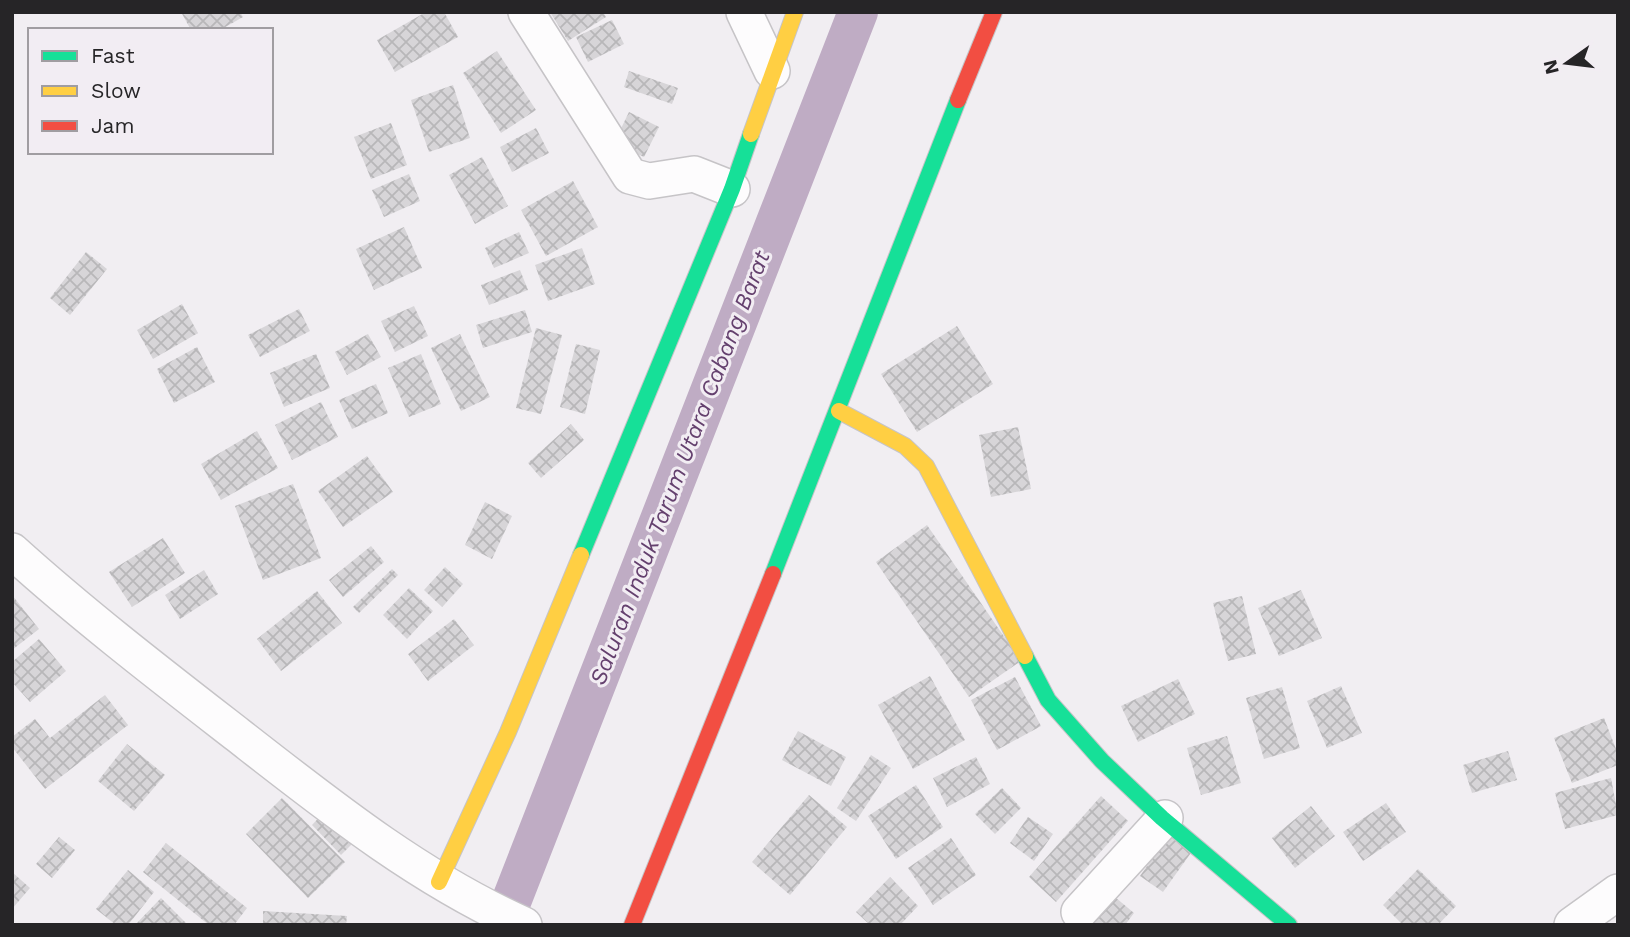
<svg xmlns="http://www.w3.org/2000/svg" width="1630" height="937" viewBox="0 0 1630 937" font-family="'Work Sans',sans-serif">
<defs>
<pattern id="building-cross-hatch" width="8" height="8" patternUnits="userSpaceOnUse" patternTransform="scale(1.75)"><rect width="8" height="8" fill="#d7d5d8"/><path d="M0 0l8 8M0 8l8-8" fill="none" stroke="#b8b7b9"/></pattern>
</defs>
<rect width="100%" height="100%" fill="#f1eef2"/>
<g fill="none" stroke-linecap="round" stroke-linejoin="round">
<path stroke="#bfacc4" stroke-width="40" d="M502,925l356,-913"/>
</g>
<g fill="url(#building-cross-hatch)">
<path d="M181,12h59l3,5 -23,13h-29z"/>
<path d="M426,12h18l14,25 -63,35 -18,-32z"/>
<path d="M550,12h53l3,5 -38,24z"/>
<path d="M612,20l12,24 -36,18 -12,-25z"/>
<path d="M497,51l39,59 -35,23 -38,-60z"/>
<path d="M629,71l49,17 -6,16 -48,-17z"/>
<path d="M453,85l17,53 -41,14 -18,-52z"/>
<path d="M629,112l30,15 -15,30 -30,-14z"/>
<path d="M391,123l16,42 -36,14 -17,-42z"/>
<path d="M536,128l13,25 -37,19 -12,-25z"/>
<path d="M482,157l26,49 -33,18 -26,-49z"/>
<path d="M409,174l11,27 -36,16 -12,-27z"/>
<path d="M573,181l25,46 -52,29 -25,-46z"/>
<path d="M404,227l18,41 -48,22 -18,-41z"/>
<path d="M519,232l10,21 -35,15 -9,-20z"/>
<path d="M582,248l13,36 -47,17 -13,-36z"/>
<path d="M86,252l21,17 -37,46 -20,-17z"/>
<path d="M520,270l8,20 -39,15 -8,-20z"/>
<path d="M182,304l16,29 -45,26 -16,-29z"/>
<path d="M414,306l14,30 -33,16 -14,-31z"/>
<path d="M299,309l11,22 -50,26 -12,-22z"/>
<path d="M525,310l7,22 -49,16 -7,-23z"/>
<path d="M957,326l36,58 -76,48 -36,-58z"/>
<path d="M536,328l26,7 -21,79 -25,-6z"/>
<path d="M368,334l13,23 -34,18 -12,-23z"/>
<path d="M460,334l30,63 -29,14 -30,-63z"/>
<path d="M576,344l24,6 -15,64 -25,-7z"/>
<path d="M197,347l18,35 -41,21 -17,-34z"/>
<path d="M316,354l14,34 -46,19 -14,-34z"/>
<path d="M421,354l20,50 -32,13 -21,-49z"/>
<path d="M376,384l12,29 -36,16 -13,-29z"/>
<path d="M321,402l17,35 -46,23 -17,-35z"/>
<path d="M571,424l13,16 -43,38 -13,-15z"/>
<path d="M1018,427l13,62 -40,8 -12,-62z"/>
<path d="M257,431l21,37 -57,32 -20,-36z"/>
<path d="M367,456l26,36 -50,35 -25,-36z"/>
<path d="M293,484l28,74 -58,22 -28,-74z"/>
<path d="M485,502l27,14 -20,43 -27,-14z"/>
<path d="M927,525l94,136 -52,36 -93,-135z"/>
<path d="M163,538l22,35 -53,34 -23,-35z"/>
<path d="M371,546l13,16 -41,35 -14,-17z"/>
<path d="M445,567l18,17 -21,23 -18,-17z"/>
<path d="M392,569l6,6 -39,38 -6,-6z"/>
<path d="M204,570l14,24 -38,25 -15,-24z"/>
<path d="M409,588l24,23 -26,28 -24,-24z"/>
<path d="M1301,590l21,48 -43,18 -21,-48z"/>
<path d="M317,591l25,32 -61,48 -24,-32z"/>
<path d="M12,595l27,34 -27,21z"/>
<path d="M1242,596l14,58 -28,7 -15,-58z"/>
<path d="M454,619l20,26 -46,36 -20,-27z"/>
<path d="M39,639l27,32 -36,31 -18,-20v-20z"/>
<path d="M930,676l35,64 -52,29 -35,-64z"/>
<path d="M1015,677l26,49 -44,24 -26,-50z"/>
<path d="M1178,679l17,35 -57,28 -17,-36z"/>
<path d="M1341,686l21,47 -35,15 -20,-47z"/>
<path d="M1282,687l18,61 -36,11 -18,-61z"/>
<path d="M105,695l23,30 -83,64 -33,-42v-10l23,-18 15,19z"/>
<path d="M1604,718l14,36v11l-46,18 -18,-45z"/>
<path d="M798,731l48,26 -15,29 -49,-26z"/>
<path d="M1227,736l14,47 -40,12 -14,-47z"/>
<path d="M127,744l38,31 -31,36 -36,-30z"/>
<path d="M1508,751l9,29 -45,13 -9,-28z"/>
<path d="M871,755l20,13 -35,53 -19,-13z"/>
<path d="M976,757l14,27 -43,23 -14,-29z"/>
<path d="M1611,778l7,37 -53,14 -10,-36z"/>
<path d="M916,785l27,42 -47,32 -28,-43z"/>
<path d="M1002,788l19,20 -26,26 -20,-20z"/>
<path d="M809,795l38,32 -57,68 -38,-33z"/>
<path d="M1101,796l27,25 -72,81 -27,-25z"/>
<path d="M282,798l63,64 -37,36 -62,-64z"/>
<path d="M1386,803l20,29 -43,29 -20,-29z"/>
<path d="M1311,806l24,30 -40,32 -23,-30z"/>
<path d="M328,808l30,30 -17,17 -29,-30z"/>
<path d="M1028,817l25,17 -19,27 -24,-18z"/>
<path d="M1170,833l23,17 -30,42 -23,-16z"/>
<path d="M59,837l16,13 -23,28 -16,-14z"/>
<path d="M951,838l25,37 -43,30 -25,-37z"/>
<path d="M166,843l81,65 -13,17h-25l-66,-53z"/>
<path d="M1418,869l38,37 -18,19h-35l-20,-20z"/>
<path d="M128,870l26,22 -26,33h-12l-20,-16z"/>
<path d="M12,872l18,16 -18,21z"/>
<path d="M890,877l28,29 -18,19h-30l-14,-13z"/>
<path d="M1109,892l25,21 -9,12h-42z"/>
<path d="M161,898l27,27h-53z"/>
<path d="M263,911l84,5 -1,9h-83z"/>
</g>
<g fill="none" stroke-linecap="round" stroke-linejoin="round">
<defs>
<g id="street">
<path d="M526,12l104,164 19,5 45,-7 38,15"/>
<path d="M744,12l28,59"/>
<path d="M12,551c72,65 150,125 226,184 91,71 181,143 286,190"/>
<path d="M1079,912l86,-94"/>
<path d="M1572,925l46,-33"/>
</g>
<g id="fast">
<path d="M581,555l151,-366 19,-55"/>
<path d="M773,574l185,-474"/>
<path d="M1025,656l23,44 54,61 60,57 127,107"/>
</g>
<g id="slow">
<path d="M751,134l44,-122"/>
<path d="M839,411l66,35 21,20 99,190"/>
<path d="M439,882l69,-150 73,-177"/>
</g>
<g id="jam">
<path d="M958,100l36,-88"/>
<path d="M632,925l141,-351"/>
</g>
</defs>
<use href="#street" stroke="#c6c4c7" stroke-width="38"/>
<use href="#fast" stroke="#c6c4c7" stroke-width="18"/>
<use href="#slow" stroke="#c6c4c7" stroke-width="18"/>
<use href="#jam" stroke="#c6c4c7" stroke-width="18"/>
<use href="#street" stroke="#fdfcfd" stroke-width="35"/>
<use href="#fast" stroke="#16e098" stroke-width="16"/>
<use href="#slow" stroke="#ffcf43" stroke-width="16"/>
<use href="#jam" stroke="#f24e42" stroke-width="16"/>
</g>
<g text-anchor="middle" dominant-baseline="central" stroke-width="6" stroke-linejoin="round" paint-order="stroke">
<g font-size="23" font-style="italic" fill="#64406e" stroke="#f2edf3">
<text transform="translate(680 468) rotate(-69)">Saluran Induk Tarum Utara Cabang Barat</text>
</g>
</g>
<rect width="1630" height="937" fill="none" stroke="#262527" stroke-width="28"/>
<rect x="28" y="28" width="245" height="126" fill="#f2edf3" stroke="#a09da1" stroke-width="2"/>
<rect x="42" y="51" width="35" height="10" fill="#16e098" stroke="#a09da1" stroke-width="2"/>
<text x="91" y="63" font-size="21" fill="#262527">Fast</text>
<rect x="42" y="86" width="35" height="10" fill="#ffcf43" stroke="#a09da1" stroke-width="2"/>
<text x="91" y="98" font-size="21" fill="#262527">Slow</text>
<rect x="42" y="121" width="35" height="10" fill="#f24e42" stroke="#a09da1" stroke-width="2"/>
<text x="91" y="133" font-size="21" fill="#262527">Jam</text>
<g transform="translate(1567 63) rotate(256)" stroke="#f2edf3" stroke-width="5" paint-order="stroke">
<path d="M0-5L12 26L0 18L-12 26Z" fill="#262527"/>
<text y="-10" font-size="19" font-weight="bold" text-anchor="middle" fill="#262527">N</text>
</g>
</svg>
